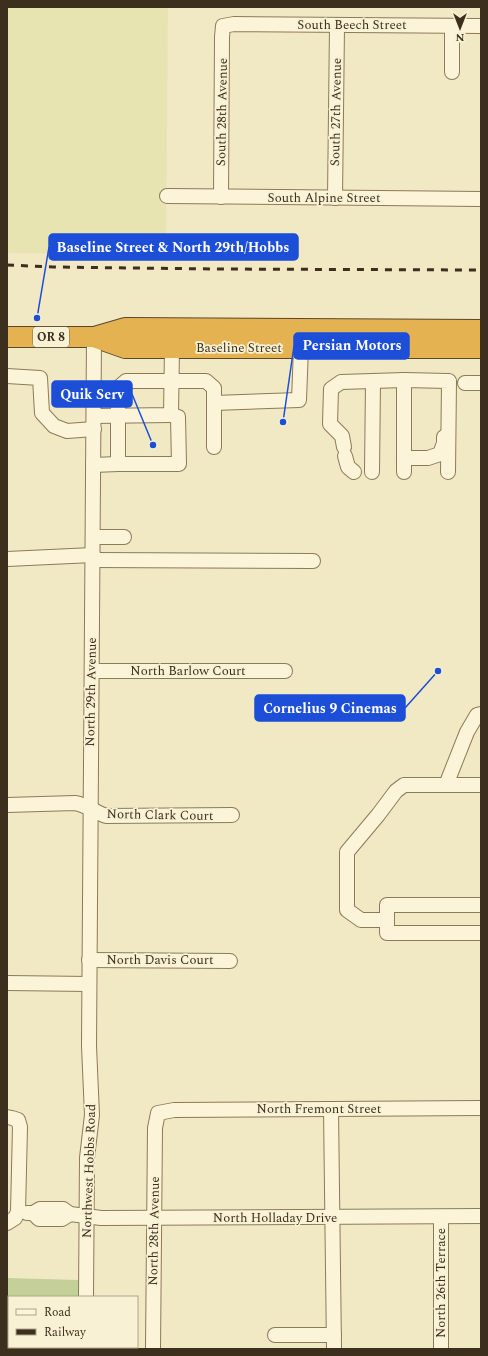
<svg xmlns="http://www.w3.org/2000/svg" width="488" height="1356" viewBox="0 0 488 1356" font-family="Spectral,serif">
<rect width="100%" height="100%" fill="#f1e8c4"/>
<path fill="#e7e4b1" d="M7,7h161l-2,248 -159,-2z"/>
<path fill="#c3d097" d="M7,1278l71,2v17h-69v50h68v2h-70z"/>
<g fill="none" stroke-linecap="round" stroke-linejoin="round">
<defs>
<g id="minor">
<path d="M452,26v46"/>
<path d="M167,196l314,3"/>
<path d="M221,197l1,-160 1,-11 11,-2 247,2"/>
<path d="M335,198l2,-172"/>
<path d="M7,376l33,2 2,35 12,13 13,5 27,-2"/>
<path d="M404,380v92"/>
<path d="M465,383h16"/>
<path d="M214,403l85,-3 2,-52"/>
<path d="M171,415l7,2 1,47h-61v-76l8,-7h80l8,7v59"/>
<path d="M94,416l77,-1 1,-67"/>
<path d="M344,447l-2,-11 -12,-12 1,-35 10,-7 63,-2 45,1 -1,91"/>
<path d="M345,456l3,11 6,5"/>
<path d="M404,458h24l12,-4 4,-11v-6"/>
<path d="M93,465l25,-1"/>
<path d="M372,472l1,-90"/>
<path d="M93,537h31"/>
<path d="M7,559l86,-4"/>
<path d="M93,560l220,1"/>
<path d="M92,671h193"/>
<path d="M446,785l21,-53 10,-17 4,-1"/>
<path d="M7,805l68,-2c12,2 20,9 31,13l126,-1"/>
<path d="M481,905h-94v28h94"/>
<path d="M387,920h-26l-14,-10v-58l31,-37 18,-24 8,-6h77"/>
<path d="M89,960l141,1"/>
<path d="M7,983l82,1"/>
<path d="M331,1109l3,240"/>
<path d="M7,1117l5,1 6,2 2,7 -2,85 -3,6 -8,5"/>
<path d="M27,1213h6l6,6h23l8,-5"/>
<path d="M33,1213l7,-4h23l7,5 31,4 380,-2"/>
<path d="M86,1297l1,-139 5,-43 -3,-69 5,-709"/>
<path d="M275,1335h59"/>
<path d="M86,1349v-2"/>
<path d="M153,1349l2,-221 3,-15 16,-3 307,-2"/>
<path d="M441,1349v-132"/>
</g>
<g id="highway">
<path d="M7,337h87l31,-9 356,2"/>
<path d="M94,337l31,11h356"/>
</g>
</defs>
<use href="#minor" stroke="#8d7a59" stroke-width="16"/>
<use href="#highway" stroke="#5a472d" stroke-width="22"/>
<use href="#minor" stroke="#fbf4d8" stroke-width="14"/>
<use href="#highway" stroke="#e4b250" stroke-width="20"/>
<path stroke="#3c2f1e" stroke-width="3" stroke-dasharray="7 7" stroke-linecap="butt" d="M7,265l46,2 160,2 268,1"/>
</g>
<g text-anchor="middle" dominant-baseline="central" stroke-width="3.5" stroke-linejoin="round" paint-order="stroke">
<rect fill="#f8f1d4" stroke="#746955" stroke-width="1" x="33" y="327" width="36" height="20" rx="3"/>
<g font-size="12" font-weight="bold" fill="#3c2f1e">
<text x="51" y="337">OR 8</text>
</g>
<g font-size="13" fill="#3c2f1e" stroke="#f8f1d4">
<text x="352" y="25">South Beech Street</text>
<text transform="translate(222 112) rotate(-89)">South 28th Avenue</text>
<text transform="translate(336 112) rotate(-89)">South 27th Avenue</text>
<text x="324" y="198">South Alpine Street</text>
<text x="239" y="348">Baseline Street</text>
<text x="188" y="671">North Barlow Court</text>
<text transform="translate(91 692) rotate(-89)">North 29th Avenue</text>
<text transform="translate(160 815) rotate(1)">North Clark Court</text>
<text x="160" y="960">North Davis Court</text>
<text x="319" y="1109">North Fremont Street</text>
<text transform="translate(89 1171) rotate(-88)">Northwest Hobbs Road</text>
<text x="275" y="1218">North Holladay Drive</text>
<text transform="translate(154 1231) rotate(-89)">North 28th Avenue</text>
<text transform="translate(441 1283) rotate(-90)">North 26th Terrace</text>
</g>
</g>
<path fill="none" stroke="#1d4ed8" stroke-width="1.5" d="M37 318L49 247M283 422L294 346M153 445L132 394M438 671L405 708"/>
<g fill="#1d4ed8" stroke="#f8f1d4" stroke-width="1.5">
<circle cx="37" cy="318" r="4"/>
<circle cx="283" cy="422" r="4"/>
<circle cx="153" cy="445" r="4"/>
<circle cx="438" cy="671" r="4"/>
</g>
<g fill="#1d4ed8" stroke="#1d4ed8" stroke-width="1.5">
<rect x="49" y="234" width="249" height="26" rx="4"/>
<rect x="294" y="333" width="115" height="26" rx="4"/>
<rect x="52" y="381" width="80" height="26" rx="4"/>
<rect x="255" y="695" width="150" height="26" rx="4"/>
</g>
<g font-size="14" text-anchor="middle" font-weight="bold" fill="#fff">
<text x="173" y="252">Baseline Street &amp; North 29th/Hobbs</text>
<text x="352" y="350">Persian Motors</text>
<text x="92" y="399">Quik Serv</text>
<text x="330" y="713">Cornelius 9 Cinemas</text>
</g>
<rect width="488" height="1356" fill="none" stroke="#3c2f1e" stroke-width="16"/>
<rect x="8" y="1296" width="130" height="52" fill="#f8f1d4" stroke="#ada38b"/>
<rect x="16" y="1309" width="20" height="6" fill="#fbf4d8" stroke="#ada38b"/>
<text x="44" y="1316" font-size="12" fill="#3c2f1e">Road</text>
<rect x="16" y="1329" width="20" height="6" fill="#3c2f1e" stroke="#ada38b"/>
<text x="44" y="1336" font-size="12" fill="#3c2f1e">Railway</text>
<g transform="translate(460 28) rotate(180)" stroke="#f8f1d4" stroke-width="3" paint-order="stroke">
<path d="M0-3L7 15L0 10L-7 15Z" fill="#3c2f1e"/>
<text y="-6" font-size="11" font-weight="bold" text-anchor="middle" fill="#3c2f1e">N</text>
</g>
</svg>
